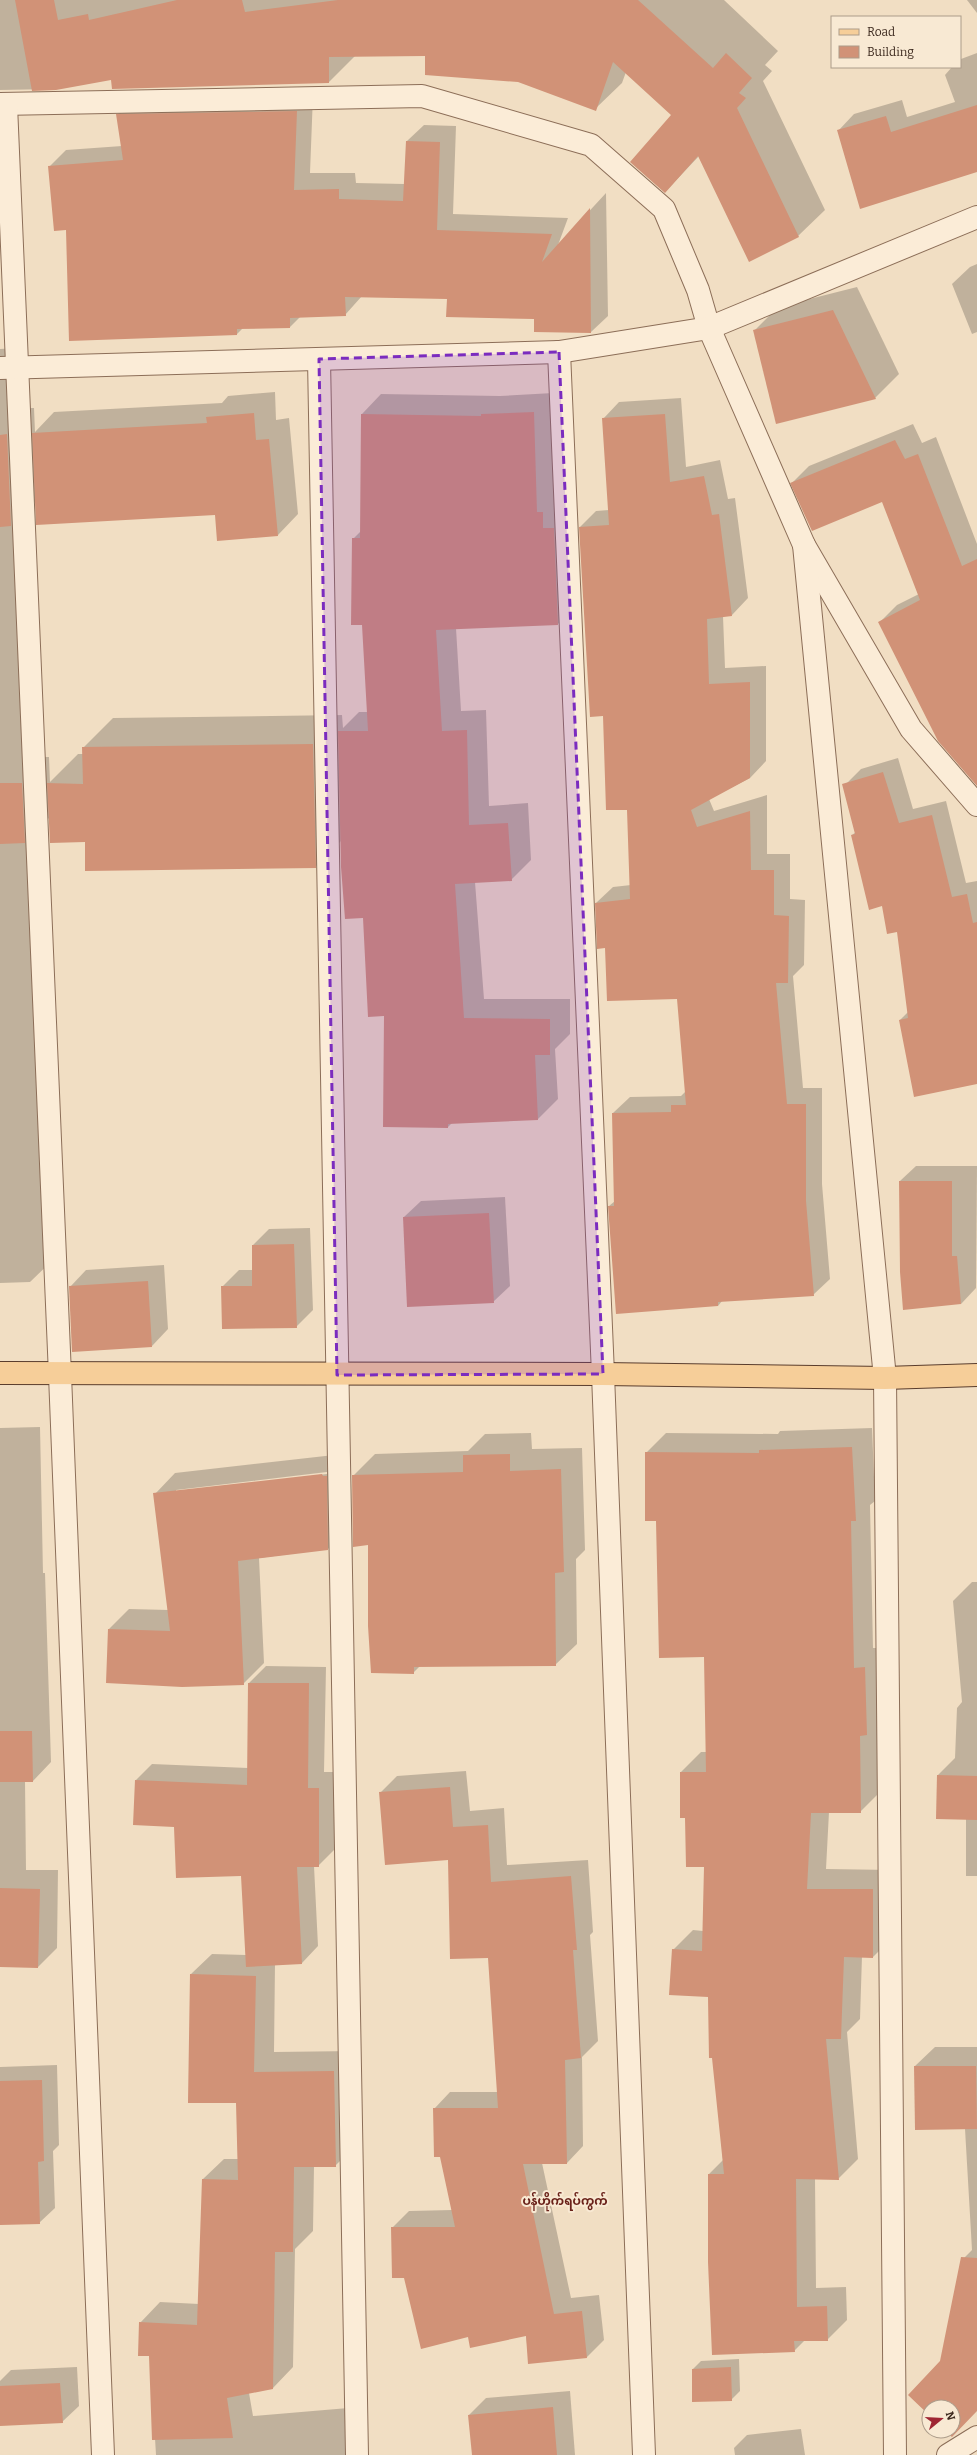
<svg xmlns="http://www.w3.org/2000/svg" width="977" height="2455" viewBox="0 0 977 2455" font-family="Bitter,'Noto Sans Myanmar',serif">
<rect width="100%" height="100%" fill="#f1dec3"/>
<g fill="#0003" fill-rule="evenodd">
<path d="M0,0h724l54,51 -13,14 7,6 -9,10 62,129 -27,26 -99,-80 -34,36 7,-77 -46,-43 -4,11 -27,26 -77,-28 -92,-26 -71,1 -26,26 -216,6 -1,-9 -57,10 -55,1z"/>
<path d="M967,0h10v13z"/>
<path d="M977,53v119l-139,-41 16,-17 48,-14 5,17 48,-15 -10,-27 7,-8h8l1,-8z"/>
<path d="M313,95l-3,78h45l1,10 49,1 2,-43 17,-16 32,1 -3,88 115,4 -10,27 48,-52 2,123 -17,16 -143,-34 -86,-2 -17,19 -45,2 -10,10 -47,1 -6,6 -170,-105 -18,-62 17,-17 56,-4 -5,-31 17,-17z"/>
<path d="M977,264v68l-5,2 -20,-50 18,-17z"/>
<path d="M857,287l42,87 -24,24 -121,-67 24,-24z"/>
<path d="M16,348l11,60h7l1,24 19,-20 168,-9 6,-7 47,-4 1,28 13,-2 9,96 -20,21 -62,-21 -180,-14 -5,6 8,251h10l1,25 28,-28h6l-1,-6 30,-30 229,-3 1,13 16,-16h9l-5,-88 -10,-85 8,-8 1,-117 19,-20 119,2 53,-3 25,211 -20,20 -102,4 5,83 25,-1 3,96 39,-3 3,57 -20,20 -36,2 9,117h86v35l-15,15 3,50 -20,20 -86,4 -4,4 -63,-112 -21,-98 -21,-78 -28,28 -229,-26 -36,-24 -8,8 15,431 -27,26 -30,1v-934z"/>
<path d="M681,398l5,69 34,-7 8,39 7,-1 13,100 -16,17 -9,1 2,52 41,-2v95l-16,17 -41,21 5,12 53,-16v59h23v45l15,1 -1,65 -11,11 10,112h19v96l8,95 -17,16 -91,6 -4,5 -109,-100 6,-5 -2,-88 17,-16 51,-1 5,-5 -8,-93 -82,-95 17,-16 18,-2 -3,-76 -24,-94 -24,-188 16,-16 13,-1 -6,-91 16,-17z"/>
<path d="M913,424l9,19 14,-6 41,107v222l-98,-143 18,-18 22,-11 -36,-93 -91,-18 17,-17z"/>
<path d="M898,758l15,51 33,-8 20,82 11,-2v202l-77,-63 8,-8 -10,-81 -15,-26 -31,-70 4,-3 -10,-48 15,-15z"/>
<path d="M916,1166h61l-1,122 -15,16 -61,-123z"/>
<path d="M505,1197l5,89 -17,16 -89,-85 17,-16z"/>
<path d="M310,1228l3,82 -17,17 -74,-40 17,-17h14v-25l16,-16z"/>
<path d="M164,1265l4,64 -16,17 -82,-59 16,-17z"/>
<path d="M40,1427l3,146h2l6,189 -18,19h-8l1,89h32l-1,78 -19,19 -38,-1v-538z"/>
<path d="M872,1428l3,73 -5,4 3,143h11l-4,144 -20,20h-31l-3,57 66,1 1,67 -20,20 -11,-1 -2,63 -13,13 11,127 -20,20 -23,-1 1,110 30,-1 1,33 -20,20h-22l-11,11 -85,-177 14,-14 -14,-164 -36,-46 20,-20 10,1 2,-65 -19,-49 -5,-45 20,-20h6l-2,-96 -48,-136 -11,-67 20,-20 112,1 2,-3z"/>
<path d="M531,1433l1,16 50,-1 3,102 -9,9 1,85 -22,21 -135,1 -7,7 -44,-129 -16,-68 22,-22 93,-3 17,-17z"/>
<path d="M343,1454l5,75 -20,20 -69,9 5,105 -21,21 -134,-55 20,-20 40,1 -14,-116 20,-21zM327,1472v2l-151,18v-2z"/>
<path d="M972,1582h5v294h-11v-57l-28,-44 17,-17 2,-50 5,-6 -9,-101z"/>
<path d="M266,1666l60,1 -2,105h11v77l-17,17h-4l4,80 -16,17 -27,1 -1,88 80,-1 1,95 -20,20h-21l-1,65 -18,18 -2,118 -20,21 -24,5 4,23 107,-9 4,48h-208l-6,-100 -10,-32 20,-21 39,2 4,-125 21,-20h14l-1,-57 -46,-128 21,-20 34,1 -4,-80 -67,-49 -39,-46 16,-16 96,4 1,-85z"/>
<path d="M466,1771l4,40 34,-3 3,57 81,-5 5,72 -3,3 8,106 -16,16 1,89 -16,17h-25l29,135 28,-3 5,45 -17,17 -58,6 -3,-28 -57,1 -65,-59 -12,-49 17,-17 43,-1 -18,-101 16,-17h48l-9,-135 -40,-98 -69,-66 17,-17z"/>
<path d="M935,2047h42v363l-25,26 -5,-5h6v-24h-24v7l-20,-19 32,-34 20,-100 11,-11 -7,-121 -50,-63z"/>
<path d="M57,2065l2,80 -6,6 2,57 -16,15 -39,1v-157z"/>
<path d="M739,2359l1,32 -9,9 -38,1v-32l8,-8z"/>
<path d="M77,2367l2,39 -17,16 -62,3v-44l11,-11z"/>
<path d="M570,2391l5,64h-102l-4,-40 17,-17z"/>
<path d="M801,2429l4,26h-70l-1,-7 13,-13z"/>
</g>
<g fill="#d19277">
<path d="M15,0h39l4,20 30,-6 1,6 88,-20h65l3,12 93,-12h300l75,68 13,-15 26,25 -13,15 7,5 -9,10 62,129 -50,25 -51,-106 -33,37 -35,-31 41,-47 -58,-53 -17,49 -78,-29 -93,-7v-19l-96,1v26l-217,6 -1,-9 -55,10 -24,1z"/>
<path d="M977,105v67l-117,37 -23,-79 49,-14 5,16z"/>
<path d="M297,111l-3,79 45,-1v10l64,2 3,-60 34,1 -3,88 115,4 -10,28 48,-54 1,125 -57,-1v-13l-88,-2 1,-18 -102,-2 1,19 -56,2v10l-53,1v6l-168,6 -3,-111 -12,1 -6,-65 75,-6 -7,-46z"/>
<path d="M833,310l43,89 -100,25 -23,-94z"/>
<path d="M534,412l3,100h6v16h11l4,97 -122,5 6,101 25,-1 2,95 39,-2 4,58 -57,3 9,134 86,1v36h-15l3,65 -90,4v4l-65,-1 1,-111 -16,1 -5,-99 -18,1 -4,-52 -3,-136h30l-6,-106h-11l1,-87h8l1,-124 120,2v-2z"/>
<path d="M254,413l2,27 13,-1 9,97 -61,5 -2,-26 -179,10 -4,-92 175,-10 -1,-6z"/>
<path d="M665,414l5,68 34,-6 8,39 7,-1 13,102 -25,3 2,65 41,-2v96l-59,32 6,17 53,-16 1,59h23v45l15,1 -1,67h-12l11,121h19v97l8,95 -96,6v4l-102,8 -8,-108h6l-2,-93 59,-1v-7h15l-9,-106 -70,2 -2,-53 -8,1 -2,-46 35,-4 -3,-89h-21l-3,-94 -13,1 -11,-190 30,-2 -7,-107z"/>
<path d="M7,434l4,92 -11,1v-92z"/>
<path d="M895,440l10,19 13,-5 44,112 15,-7v227l-39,-45 -60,-119 42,-22 -38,-98 -70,29 -22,-48z"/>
<path d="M313,744l3,124 -231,3v-29l-35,1 -3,-60 36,1 -1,-37z"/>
<path d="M883,772l16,51 33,-8 20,82 15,-3 6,29 4,-1v162l-63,13 -15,-77 9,-2 -11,-86 -10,2 -5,-28 -13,4 -18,-75 4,-1 -13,-50z"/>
<path d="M0,783h22l3,60 -25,1z"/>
<path d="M899,1181h53v75h5l4,48 -58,6 -3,-38z"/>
<path d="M489,1213l5,90 -87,4 -4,-90z"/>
<path d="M294,1244l3,84 -75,1 -1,-43h31v-41z"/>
<path d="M148,1281l4,66 -80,5 -3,-66z"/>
<path d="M852,1447l4,74h-5l3,147 11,-1 2,68 -7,1 1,77h-50l-4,76h66v69l-29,-1 -3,82h-15l13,141 -43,-1 1,128 30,-1 1,35h-34l1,11 -83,3 -4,-93v-88h16l-12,-116h-3l-1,-61 -39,-2 3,-46 30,2 2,-84h-18l-1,-49h-5v-46h26l-2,-115 -45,1 -3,-137h-11v-69l114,1v-3z"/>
<path d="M510,1454v17l51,-2 3,103 -9,1 1,93 -142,1v7l-43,-1 -3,-47v-81l-15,2 -1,-72 111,-3v-17z"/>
<path d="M322,1474l1,2h4l1,74 -90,11 6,124 -62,2 -76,-4 2,-54 62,2 -17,-138z"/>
<path d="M248,1683h61l-1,105h11v79h-22l5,97 -56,3 -5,-91 -65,2 -2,-51 -41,-2 2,-45 112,5z"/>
<path d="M0,1731h32l1,51h-33z"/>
<path d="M937,1775l40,1v44l-41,-1z"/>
<path d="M450,1787l3,40 35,-2 3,57 80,-6 6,74h-4l8,108 -16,2 2,104h-44l31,150 28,-3 5,47 -59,6 -2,-28 -56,12 -2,-11 -47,12 -17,-71h-12l-1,-51h64l-15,-70h-6l-1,-49h65l-10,-150 -38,1 -2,-99 -63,5 -6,-73z"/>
<path d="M0,1888l40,1 -2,79 -38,-1z"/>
<path d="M190,1974l66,2 -2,96 80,-1 2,96h-42l-1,85h-18l-2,137 -46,9 6,40 -81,2 -3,-84h-11l1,-34 58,3 5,-146 36,1 -2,-77h-48z"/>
<path d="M914,2066h62l1,63 -62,1z"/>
<path d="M42,2080l2,81 -6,1 2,62 -40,1v-144z"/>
<path d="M961,2257l16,1v153l-25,26 -7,-6h8v-24h-24v8l-21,-20 32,-34z"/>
<path d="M731,2367l1,34 -40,1v-33z"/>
<path d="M60,2383l3,40 -63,3v-40z"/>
<path d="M553,2407l4,48h-85l-4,-40z"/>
</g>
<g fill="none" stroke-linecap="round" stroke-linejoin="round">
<defs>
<g id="minor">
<path d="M0,104l422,-8 169,49 73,64 34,81 11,38 95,217 107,184 66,76"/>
<path d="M6,105l54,1270 43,1080"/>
<path d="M559,352l44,1022 41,1081"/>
<path d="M319,359l38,2096"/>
<path d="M0,368l559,-16 150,-24 268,-111"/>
<path d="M804,545l81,833 10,1077"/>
<path d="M948,2455l29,-18"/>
</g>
<path id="major" d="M0,1373l603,1 282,4 92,-3"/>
</defs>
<use href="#minor" stroke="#8c6e58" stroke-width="24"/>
<use href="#major" stroke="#5a3d2d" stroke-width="24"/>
<use href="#minor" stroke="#fbecd7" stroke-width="22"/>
<use href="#major" stroke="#f6ce99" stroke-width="22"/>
</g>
<path fill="#7b2cbf" fill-opacity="0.2" stroke="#7b2cbf" stroke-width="3" stroke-dasharray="8 5" stroke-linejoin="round" d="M559,352l44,1022 -266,1 -18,-1016z"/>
<g text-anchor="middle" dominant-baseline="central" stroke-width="4" stroke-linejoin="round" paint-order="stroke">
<g font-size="12" font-weight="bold" fill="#6a221a" stroke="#f8e9d3">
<text x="565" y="2201">ပန်ဟိုက်ရပ်ကွက်</text>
</g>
</g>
<rect x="831" y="16" width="130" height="52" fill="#f8e9d3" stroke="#ac9c8a"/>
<rect x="839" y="29" width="20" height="6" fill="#f6ce99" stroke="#ac9c8a"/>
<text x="867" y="36" font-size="12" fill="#3b281d">Road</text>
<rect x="839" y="46" width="20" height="12" fill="#d19277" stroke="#ac9c8a"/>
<text x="867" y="56" font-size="12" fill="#3b281d">Building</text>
<g transform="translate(941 2419) rotate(72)"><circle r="19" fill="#f8e9d3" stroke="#ac9c8a"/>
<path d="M0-3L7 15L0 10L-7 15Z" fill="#9f2533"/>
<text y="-6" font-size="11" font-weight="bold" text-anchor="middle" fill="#3b281d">N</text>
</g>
</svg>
